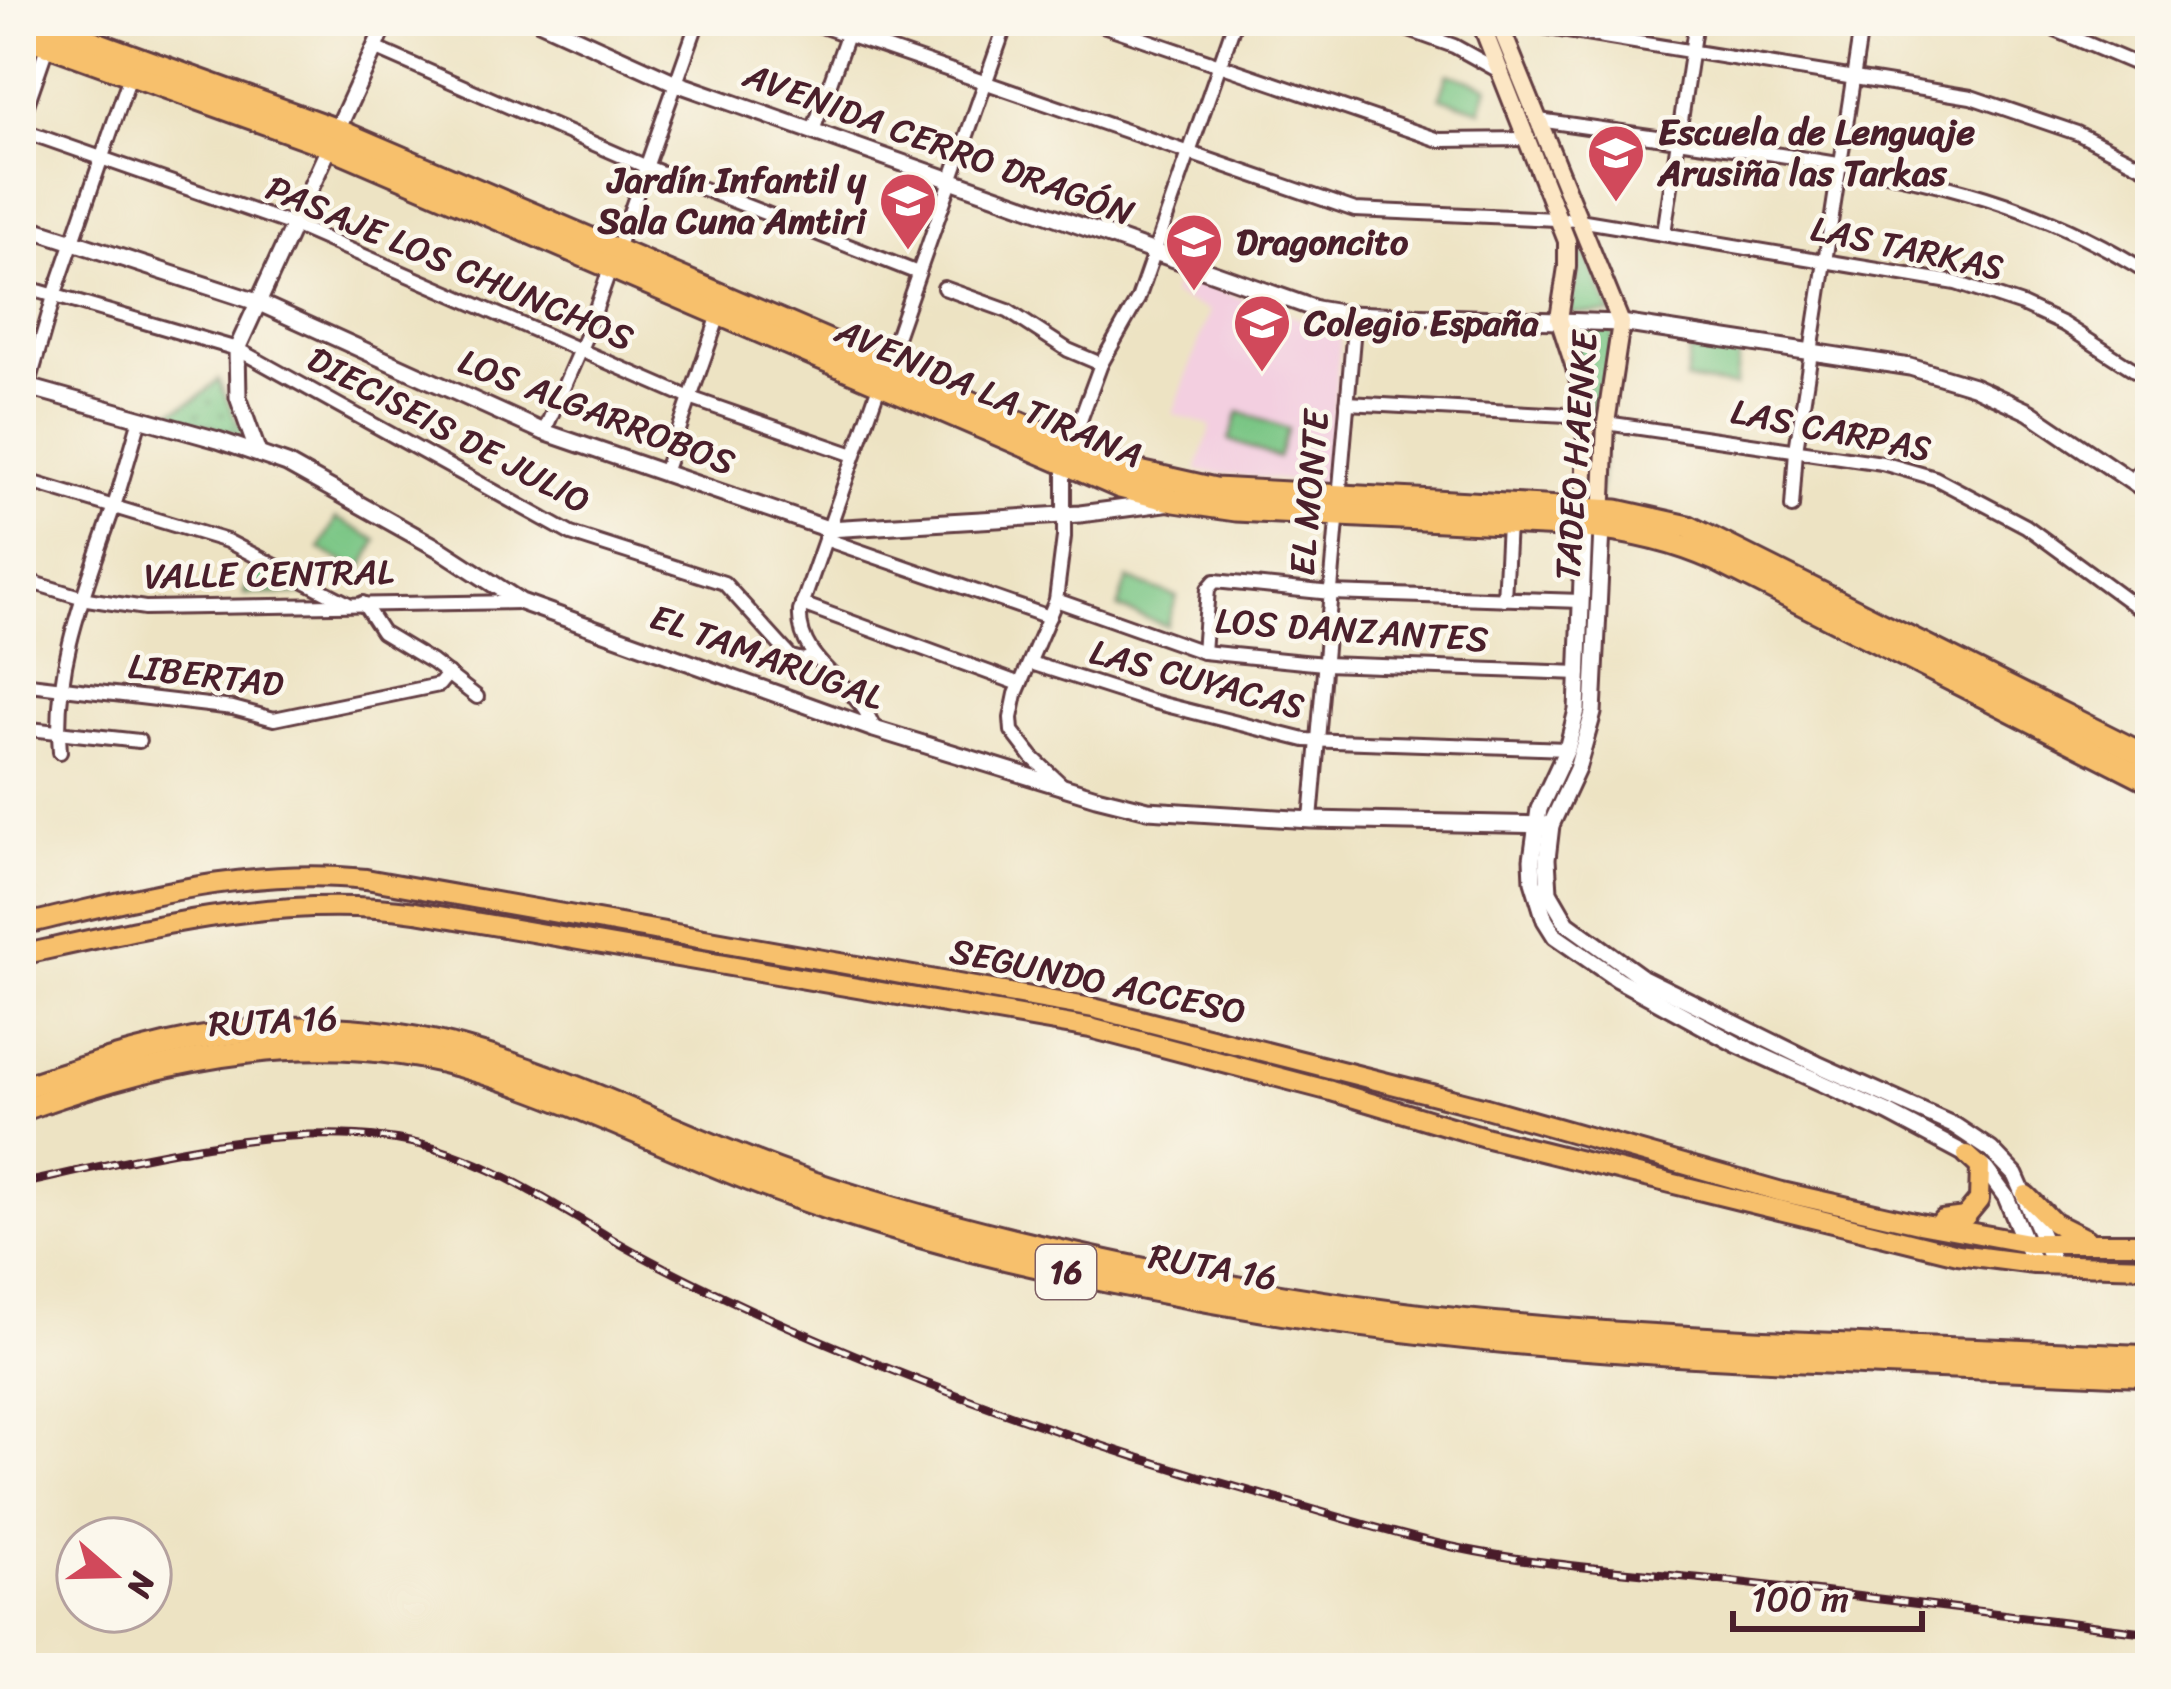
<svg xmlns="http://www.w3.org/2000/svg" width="2171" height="1689" viewBox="0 0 2171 1689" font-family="Sriracha,sans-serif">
<defs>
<pattern id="park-dots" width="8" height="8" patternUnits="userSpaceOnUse" patternTransform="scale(3)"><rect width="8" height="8" fill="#7ac685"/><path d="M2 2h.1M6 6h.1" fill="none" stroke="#66a06d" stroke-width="1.8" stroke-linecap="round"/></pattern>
</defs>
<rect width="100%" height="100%" fill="#fbf7ec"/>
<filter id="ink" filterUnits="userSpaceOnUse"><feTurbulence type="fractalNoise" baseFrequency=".00833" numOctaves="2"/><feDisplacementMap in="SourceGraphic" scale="24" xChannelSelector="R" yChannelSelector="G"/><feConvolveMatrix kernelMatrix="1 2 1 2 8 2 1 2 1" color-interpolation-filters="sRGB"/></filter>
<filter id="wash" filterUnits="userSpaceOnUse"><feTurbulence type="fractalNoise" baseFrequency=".004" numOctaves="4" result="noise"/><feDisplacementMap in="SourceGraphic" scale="48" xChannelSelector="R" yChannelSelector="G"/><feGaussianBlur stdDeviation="2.7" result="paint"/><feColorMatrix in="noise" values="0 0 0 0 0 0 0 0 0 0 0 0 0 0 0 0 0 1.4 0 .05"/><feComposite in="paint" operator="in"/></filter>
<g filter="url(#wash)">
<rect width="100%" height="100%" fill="#ede3c3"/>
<path fill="#f3cfe0" d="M1178,276l163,57 -14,152 -131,-14 15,-45 -38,-12 37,-103 -39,-16z"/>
<g fill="#7ac685" stroke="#627258" stroke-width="3">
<path d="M1448,73l40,13 -7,24 -41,-13z"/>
<path d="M1579,239l33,75 -43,-1 10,-41 -5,-31z"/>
<path d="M1571,327l43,2 -15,168 -8,1 2,-79z"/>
<path d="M1690,350l49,7 -4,30 -49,-7z"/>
<path d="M1239,412l49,17 -10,29 -49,-18z"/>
<path d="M336,518l41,22 -16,31 -41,-22z"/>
<path d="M252,566l55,28h-63z"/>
<path d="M1128,579l49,18 -10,29 -49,-18z"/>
</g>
<path fill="url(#park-dots)" stroke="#627258" stroke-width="3" d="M218,379l18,41 17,19 -89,-26c22,-7 39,-16 54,-34z"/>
</g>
<g filter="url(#ink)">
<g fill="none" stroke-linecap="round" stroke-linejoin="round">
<defs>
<g id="minor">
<path d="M807,21l548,189 224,10 377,63 66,22 41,19 87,56"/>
<path d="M1091,21l348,119 90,-1"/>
<path d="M1384,21l70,25 47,26"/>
<path d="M1505,21l466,76 106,36 73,37"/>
<path d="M2034,21l116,49"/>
<path d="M375,48l272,119 271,106"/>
<path d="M1539,120c76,11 152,22 228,33 141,21 260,42 383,121"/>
<path d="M21,122l27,-78"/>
<path d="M21,130l272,95 397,173 164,57"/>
<path d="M813,131l39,-110"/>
<path d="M1664,233l32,-212"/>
<path d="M21,286l216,63 334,185 153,49 67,74 12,3 12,-4"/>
<path d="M944,288l64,23 60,39 33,14"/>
<path d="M28,387l26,-91 77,-223"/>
<path d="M1347,403l239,13"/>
<path d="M1606,423l276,40 53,15 91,48 124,91"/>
<path d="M544,432l44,-101 110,-310"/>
<path d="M664,473l55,-158"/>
<path d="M21,479l206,62 120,62"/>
<path d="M2132,482l18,-27"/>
<path d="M1792,507l4,-57 66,-429"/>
<path d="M825,539l224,78"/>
<path d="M21,579l66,20 58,9 375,-6"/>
<path d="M1504,599l4,-75"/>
<path d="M1056,600l147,52 121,12 256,9"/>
<path d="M363,603l19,29 50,30 45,35"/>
<path d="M802,604l218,80"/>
<path d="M1203,652l5,-63 7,-8 116,12 251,8"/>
<path d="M1031,663l119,38 155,39 262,9"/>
<path d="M21,683l212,25 41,11 165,-34 9,-11"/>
<path d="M21,728l118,13"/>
<path d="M874,729c-15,-46 -77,-64 -74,-118l207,-590"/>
<path d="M60,752c-7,-86 26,-164 53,-243 10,-30 18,-60 27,-90"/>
<path d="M1062,785l-30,-28 -20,-26 -1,-13 5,-24 40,-94 8,-63v-73l37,-100 37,-65 97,-278"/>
<path d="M1311,820l44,-505"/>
</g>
<g id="tertiary">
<path d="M539,21l137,62 640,226 30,5 275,9 289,44 63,19 56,26 121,82"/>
<path d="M21,225l236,77 287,130 284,97 252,-15 92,-12"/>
<path d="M21,385l197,55 69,24 154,86 80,52 353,127 222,68 52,13 163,10 240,5 26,-56 16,-56 9,-184"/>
<path d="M258,453l-20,-56 -1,-48 150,-328"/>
<path d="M1584,527l-7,183 -10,39 -28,60 -7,50 1,22 12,39 10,16 62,43 119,65 152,69 79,42 19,15 20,27 28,67"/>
<path d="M1551,825l-4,34 2,33 18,31 76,55 174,86 138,62 36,24 24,25 39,89"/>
</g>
<g id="secondary">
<path d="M1480,21l87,220v26l-8,52 19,58 8,39 -2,105"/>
<path d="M1498,21l123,302 -15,100 -4,99"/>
</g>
<g id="primary">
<path d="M21,925c115,-26 226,-59 345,-46l727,129 393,100 296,84 137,31 109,20h122"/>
<path d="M21,955c132,-29 259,-61 395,-43l674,116 241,63 157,47 470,116 76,10 116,3"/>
<path d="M2026,1195l28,28 32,16"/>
<path d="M1942,1220l23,-3 14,-17 1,-33 -13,-12"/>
</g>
<g id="trunk">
<path d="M36,21l301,109 789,339 89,20 402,22 72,16 461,231"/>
<path d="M21,35l308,111 791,341 55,14 61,9 348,17c47,4 90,14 132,33l434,221"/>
</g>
<g id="motorway">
<path d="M21,1088c161,-55 291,-85 460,-34 105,31 203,83 306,120 149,52 302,86 457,115 294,55 607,53 906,68"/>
<path d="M21,1110c149,-55 304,-87 460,-38 101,32 196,81 295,118 151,56 310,89 468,117 298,53 604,54 906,68"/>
</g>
</defs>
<use href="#minor" stroke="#623c42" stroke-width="18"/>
<use href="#tertiary" stroke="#623c42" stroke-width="21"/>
<use href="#secondary" stroke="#623c42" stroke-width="22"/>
<use href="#primary" stroke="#623c42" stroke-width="24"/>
<use href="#trunk" stroke="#623c42" stroke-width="27"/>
<use href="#motorway" stroke="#623c42" stroke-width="27"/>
<use href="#minor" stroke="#fff" stroke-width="12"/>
<use href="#tertiary" stroke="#fff" stroke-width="15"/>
<use href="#secondary" stroke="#fce6c4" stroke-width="16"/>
<use href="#primary" stroke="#f7c06c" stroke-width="18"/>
<use href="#trunk" stroke="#f7c06c" stroke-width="21"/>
<use href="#motorway" stroke="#f7c06c" stroke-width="21"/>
<defs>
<path id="rail" d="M21,1184c114,-25 246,-60 364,-46 83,10 152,56 222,98 47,28 99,53 149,76 165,75 340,136 514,185 60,17 121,37 183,50 99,21 199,25 298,37 134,15 266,32 399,49"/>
</defs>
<use href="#rail" stroke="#4a1f2b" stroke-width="9"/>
<use href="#rail" stroke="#fbf7ec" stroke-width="4.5" stroke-dasharray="14" stroke-linecap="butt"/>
</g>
</g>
<defs>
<symbol id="school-pin" viewBox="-11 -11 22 30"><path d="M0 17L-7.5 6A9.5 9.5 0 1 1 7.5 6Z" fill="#d1495b" stroke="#fbf7ec"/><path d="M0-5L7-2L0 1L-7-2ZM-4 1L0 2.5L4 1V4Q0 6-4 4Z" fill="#fff"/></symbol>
</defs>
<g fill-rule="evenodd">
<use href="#school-pin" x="1583" y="120" width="66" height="90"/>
<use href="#school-pin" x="875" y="168" width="66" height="90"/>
<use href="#school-pin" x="1161" y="209" width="66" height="90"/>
<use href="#school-pin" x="1229" y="290" width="66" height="90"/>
</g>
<g text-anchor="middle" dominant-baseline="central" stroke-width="9" stroke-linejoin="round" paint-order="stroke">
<rect fill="#fbf7ec" stroke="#7f6065" stroke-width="3" x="1036" y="1245" width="60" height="54" rx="9"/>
<g font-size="33" font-weight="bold" fill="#4a1f2b">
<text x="1066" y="1272">16</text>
</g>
<g font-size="36" font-weight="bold" fill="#4a1f2b" stroke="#fbf7ec" text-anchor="start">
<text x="1658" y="132">Escuela de Lenguaje<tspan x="1658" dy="41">Arusiña las Tarkas</tspan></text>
<text x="866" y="180" text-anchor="end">Jardín Infantil y<tspan x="866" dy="41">Sala Cuna Amtiri</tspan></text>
<text x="1236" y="242">Dragoncito</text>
<text x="1304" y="323">Colegio España</text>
</g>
<g font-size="36" fill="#4a1f2b" stroke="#fbf7ec">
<text transform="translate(939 144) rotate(20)">AVENIDA CERRO DRAGÓN</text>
<text transform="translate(1907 248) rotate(12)">LAS TARKAS</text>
<text transform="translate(450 263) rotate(23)">PASAJE LOS CHUNCHOS</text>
<text transform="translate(989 393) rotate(23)">AVENIDA LA TIRANA</text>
<text transform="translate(597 412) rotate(21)">LOS ALGARROBOS</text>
<text transform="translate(449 430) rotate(28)">DIECISEIS DE JULIO</text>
<text transform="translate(1831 430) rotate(11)">LAS CARPAS</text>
<text transform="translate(1576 456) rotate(-86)">TADEO HAENKE</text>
<text transform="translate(1309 493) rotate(-85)">EL MONTE</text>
<text transform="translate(269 574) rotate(-1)">VALLE CENTRAL</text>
<text transform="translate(1352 630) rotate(4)">LOS DANZANTES</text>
<text transform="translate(767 657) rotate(20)">EL TAMARUGAL</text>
<text transform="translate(206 675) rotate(7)">LIBERTAD</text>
<text transform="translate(1197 679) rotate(15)">LAS CUYACAS</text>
<text transform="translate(1098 981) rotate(12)">SEGUNDO ACCESO</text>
<text transform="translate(273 1021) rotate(-3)">RUTA 16</text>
<text transform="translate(1213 1267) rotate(10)">RUTA 16</text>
</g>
</g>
<rect width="2171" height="1689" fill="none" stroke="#fbf7ec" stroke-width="72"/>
<g transform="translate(114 1575) rotate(110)"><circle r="57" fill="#fbf7ec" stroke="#b4a19f" stroke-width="3"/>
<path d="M0-9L21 45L0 30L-21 45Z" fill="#d1495b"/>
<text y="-18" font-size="33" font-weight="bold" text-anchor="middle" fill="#4a1f2b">N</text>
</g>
<path d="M1733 1611v18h189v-18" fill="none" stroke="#4a1f2b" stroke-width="6"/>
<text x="1751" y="1611" font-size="36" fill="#4a1f2b" stroke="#fbf7ec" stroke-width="9" paint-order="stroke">100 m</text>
</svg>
